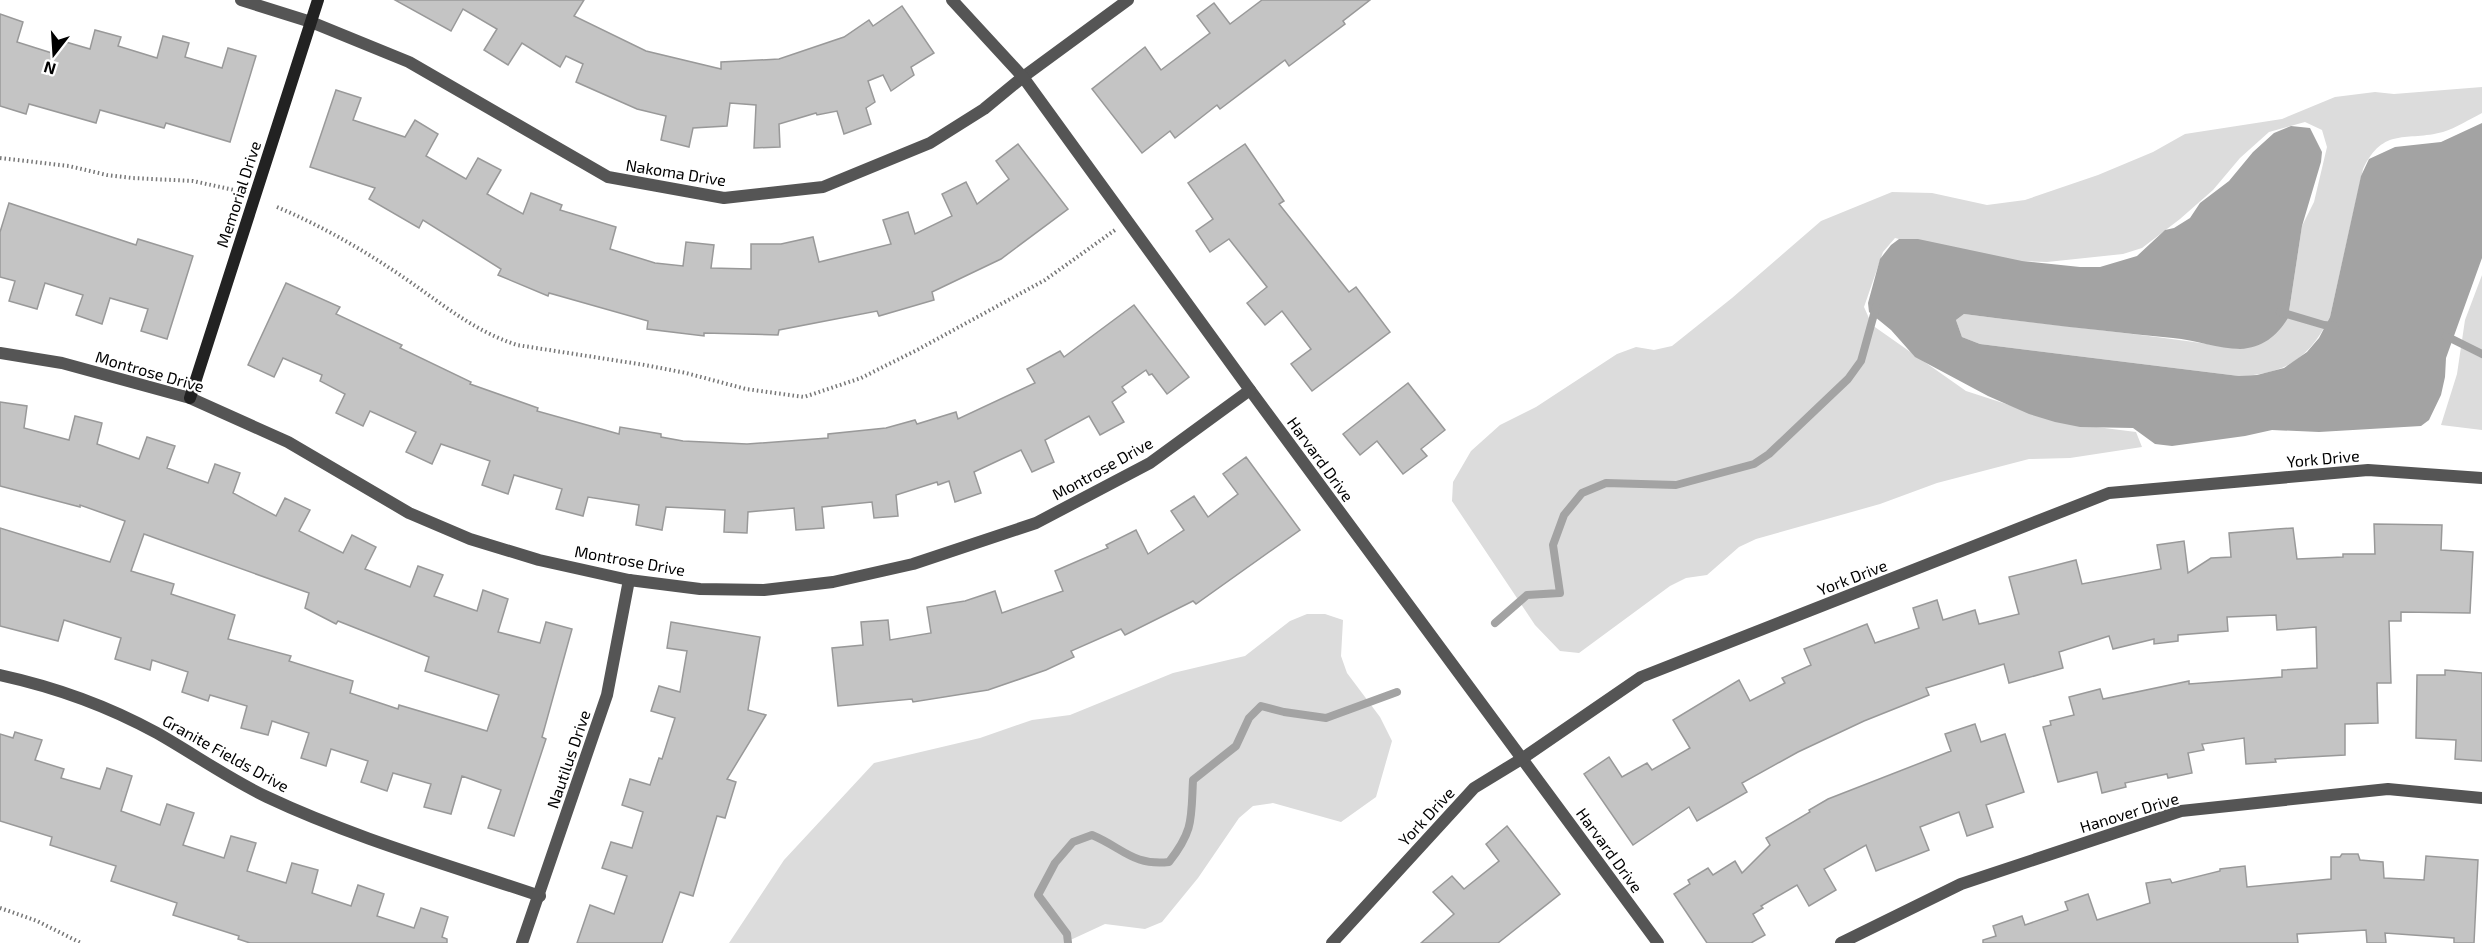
<svg xmlns="http://www.w3.org/2000/svg" width="2482" height="943" viewBox="0 0 2482 943" font-family="'Exo 2',sans-serif">
<rect width="100%" height="100%" fill="#fff"/>
<g fill="#dcdcdc">
<path d="M2482,87v26c-12,6 -26,15 -39,19 -37,10 -59,-6 -80,37l-33,148c-21,42 -45,57 -91,59l-259,-32 -18,-7 -6,-17 8,-6c92,12 185,20 276,35l48,-31 14,-92 12,-24 13,-55 -5,-17 -17,-8 -36,10 -29,26 -27,32 -33,29 -38,29 -19,6 -76,8 -65,-2 -87,-22 -12,14 -19,55 8,18 94,66 99,32 71,9 6,15 -72,11 -41,1 -92,24 -57,21 -124,35 -17,8 -32,28 -21,3 -16,8 -91,67 -19,-2 -25,-26 -83,-124 1,-19 18,-31 29,-26 36,-18 81,-53 19,-7 18,3 18,-4 60,-48 89,-77 71,-29 40,1 55,12 38,-5 73,-25 55,-23 32,-18 97,-15 53,-22 40,-5 19,2z"/>
<path d="M2482,275v155l-41,-5 16,-51 8,-54z"/>
<path d="M1307,614h18l18,6 -2,36 6,17 33,44 12,24 -16,56 -35,25 -68,-19 -20,3 -14,12 -41,60 -36,44 -17,7 -40,-5 -41,19h-335l55,-83 90,-97 106,-25 52,-18 38,-5 103,-42 72,-17 45,-35z"/>
</g>
<path fill="#a3a3a3" d="M2482,123v135l-36,100 -1,19 -4,18 -12,25 -8,6 -102,6 -47,-2 -27,6 -73,10 -17,-2 -22,-16 -53,-1 -25,-5 -26,-8 -41,-18 -73,-39 -24,-27 -22,-18 -1,-9 12,-44 11,-14 8,-6h19l104,22 58,6h20l37,-11 28,-26 9,-2 16,-10 10,-15 29,-22 24,-29 21,-19 17,-7 19,2 12,24 -1,10 -19,64 -14,92c-11,18 -26,30 -48,31 -21,0 -45,-9 -67,-11 -70,-7 -139,-15 -209,-24l-8,6 6,17 18,7 259,32 18,-1 27,-7 23,-16 12,-14 11,-21 31,-141 8,-17 26,-12 46,-5z"/>
<g fill="none" stroke-linecap="round" stroke-linejoin="round">
<g stroke="#a3a3a3" stroke-width="8">
<path d="M2280,312l44,13 11,1"/>
<path d="M2446,336l36,18"/>
<path d="M1495,623l32,-28 33,-2 -7,-48 11,-30 18,-22 24,-10 70,2 78,-21 15,-10 79,-75 13,-18 15,-54"/>
<path d="M1068,943l-1,-9 -29,-39 17,-32 18,-21 19,-7c31,13 41,31 77,27 25,-32 22,-43 24,-82l43,-34 13,-28 12,-12 23,6 42,6 71,-26"/>
</g>
</g>
<g fill="#c4c4c4" stroke="#999" stroke-width="1.5" fill-rule="evenodd">
<path d="M395,0h189l-10,16 72,35 75,18v-7l58,-3 65,-22 25,-17 4,6 29,-20 32,47 -23,14 3,8 -23,16 -8,-16 -15,6 7,21 -9,6 5,16 -27,10 -7,-23 -20,4 -1,-2 -37,11 1,23 -26,1 2,-43 -26,-2 -3,23 -34,2 -4,19 -28,-7 5,-24 -29,-7 -61,-27 7,-18 -17,-8 -6,11 -38,-24 -14,22 -24,-15 13,-21 -34,-20 -12,22z"/>
<path d="M1262,0h108l-27,21 2,3 -56,42 -4,-6 -65,49 -3,-4 -42,33 -5,-7 -28,22 -50,-64 53,-42 16,23 49,-37 -13,-17 17,-13 16,21z"/>
<path d="M0,14l23,8 -6,20 38,12 4,-14 31,9 5,-19 26,7 -3,9 39,12 6,-22 26,7 -4,14 37,11 6,-20 28,8 -26,86 -64,-19 -2,5 -64,-18 -4,13 -67,-19 -3,10 -26,-8z"/>
<path d="M336,90l25,8 -8,22 52,17 10,-17 23,14 -12,22 40,23 12,-21 23,12 -14,24 36,20 8,-21 31,12 -2,5 56,17 -6,22 45,14 28,3 3,-24 28,3 -3,23 40,1v-25h30l32,-7 6,25 72,-18 -8,-24 25,-8 7,22 37,-18 -10,-22 24,-12 11,22 32,-25 -13,-18 22,-17 50,65 -67,50 -69,33 2,8 -55,16 -2,-5 -98,19 -1,5 -74,-2v3l-57,-7 1,-8 -99,-28 -1,3 -50,-21 3,-6 -78,-49 -4,8 -50,-29 6,-11 -65,-21z"/>
<path d="M1245,144l39,57 -5,3 70,88 7,-5 34,45 -78,59 -21,-27 20,-15 -29,-38 -17,14 -18,-22 20,-16 -38,-48 -19,13 -14,-21 17,-12 -25,-36z"/>
<path d="M9,203l127,42 2,-6 55,17 -26,83 -26,-8 7,-22 -38,-11 -8,26 -26,-9 7,-20 -38,-12 -8,26 -28,-8 6,-20 -15,-4v-45z"/>
<path d="M286,283l54,24 -4,7 66,31 -2,3 71,34 -1,2 68,24 -1,3 82,23 1,-7 41,7v3l22,4 64,3 81,-6v-4l58,-6 29,-8 2,4 39,-12 2,7 77,-36 -8,-14 33,-18 4,6 70,-52 55,72 -22,17 -15,-20 -3,1 -3,-5 -24,17 4,5 -14,10 12,20 -24,13 -11,-19 -44,24 9,22 -22,10 -11,-22 -47,22 7,21 -26,9 -6,-21 -11,4 -1,-3 -41,13 2,21 -24,2 -2,-16 -50,5 2,21 -28,2 -2,-22 -46,4 -1,21 -23,-1 1,-22 -59,-3 -4,23 -26,-5 3,-20 -51,-8 -5,19 -27,-7 6,-20 -48,-14 -6,19 -26,-9 8,-24 -49,-17 -9,20 -26,-12 10,-20 -46,-21 -7,15 -27,-13 9,-19 -25,-13 2,-6 -39,-17 -9,19 -26,-12z"/>
<path d="M1408,383l37,47 -24,19 6,7 -24,18 -26,-33 -17,14 -17,-21z"/>
<path d="M0,402l27,4 -3,22 45,12 6,-24 27,7 -5,21 42,15 8,-22 28,9 -8,22 41,15 7,-19 25,9 -7,20 43,23 9,-18 25,12 -11,21 44,22 9,-18 24,12 -11,22 45,18 8,-21 25,9 -9,21 43,15 6,-21 25,9 -10,33 42,11 6,-21 26,7 -30,108 4,2 -32,97 -26,-8 13,-38 -39,-14 -11,38 -27,-7 7,-23 -38,-11 -6,18 -26,-9 7,-21 -37,-12 -5,17 -25,-8 8,-25 -37,-12 -4,14 -27,-7 6,-22 -37,-11 -2,6 -26,-9 6,-20 -36,-12 -2,10 -35,-11 6,-21 -57,-18 -6,21 -58,-15v-98l110,34 15,-41 -45,-16v2l-80,-21zM144,534l165,59 -4,15 31,16 2,-3 91,36 -4,14 74,24 -12,36 -88,-26 -1,4 -48,-16 3,-12 -64,-20 2,-5 -63,-17 7,-24 -64,-21 3,-10 -43,-13z"/>
<path d="M1246,457l54,73 -104,74 -3,-3 -68,34 -4,-6 -50,22 3,6 -28,13 -58,20 -75,12 -1,-3 -74,7 -6,-58 31,-3 -2,-23 27,-2 2,20 41,-7 -4,-26 38,-6 30,-10 7,22 61,-22 -8,-20 53,-23 -2,-3 30,-15 12,24 36,-24 -13,-19 23,-15 14,21 30,-23 -15,-20z"/>
<path d="M2374,524l68,1 -1,25 32,2 -3,61 -69,-1v9h-12l2,62h-14l1,40 -33,1v31l-70,4 1,3 -30,2 -2,-26 -42,6 2,6 -16,3 4,20 -24,5 -1,-4 -42,9 1,4 -24,6 -5,-21 -39,10 -15,-55 8,-2 -1,-4 24,-6 -5,-18 31,-8 3,10 86,-18v3l93,-7v-7l35,-2 -1,-41 -39,3 -1,-15 -49,2 1,14 -50,4v6l-24,3v-5l-41,10 -4,-13 -50,16 4,16 -54,15 -5,-19 -78,24 3,7 -65,26 -66,31 -56,31 5,9 -50,29 -8,-14 -56,38 -49,-71 25,-17 13,20 25,-14 5,7 38,-22 -17,-28 66,-40 11,21 35,-18 -3,-5 29,-13 -7,-16 63,-25 8,19 44,-15 -6,-20 24,-8 6,20 32,-10 4,14 40,-10 -10,-37 67,-17 6,24 79,-15 -4,-24 27,-4 4,32 23,-15 20,-1 -2,-24 48,-4 16,-1 4,31 46,-2v-3h32z"/>
<path d="M671,622l89,15 -12,73 18,5 -39,64 9,3 -11,36 -8,-2 -24,80 -13,-4 -18,51h-85l13,-38 24,9 13,-38 -25,-8 9,-26 21,6 11,-36 -21,-7 8,-26 20,6 9,-27 3,1 13,-41 -24,-7 8,-25 21,6 7,-41 -20,-3z"/>
<path d="M2445,670l37,3v88l-27,-2 1,-19 -40,-2 1,-63h28z"/>
<path d="M1975,724l6,18 24,-8 19,58 -38,13 7,22 -26,9 -8,-24 -39,15 9,23 -53,21 -10,-26 -42,24 12,21 -27,16 -12,-21 -36,21 2,2 -10,6 12,21 -14,8h-44l-33,-49 16,-10 -2,-4 20,-12 5,7 22,-14 7,12 28,-28 -4,-7 44,-26 -1,-2 19,-11 123,-48 -6,-17z"/>
<path d="M15,732l27,8 -7,20 29,9 -3,9 39,11 7,-21 25,8 -11,35 39,14 7,-21 27,9 -11,32 41,13 7,-22 25,7 -9,28 39,12 6,-20 26,7 -6,23 39,13 7,-21 26,9 -7,22 37,12 7,-20 27,9 -6,20 5,2v4h-197l-12,-4 1,-3 -66,-21 4,-12 -66,-22 5,-15 -66,-21 2,-8 -52,-16v-87l13,4z"/>
<path d="M1507,826l53,68 -62,49h-77l33,-29 -21,-22 19,-16 12,13 35,-28 -13,-17z"/>
<path d="M2342,854h16l2,6 23,2 1,16 40,2 2,-24 52,4 -4,83h-20v-5l-69,-5 1,10h-19l-1,-13 -69,4 1,9h-315v-3l13,-4 -3,-10 29,-10 3,9 43,-15 -3,-8 23,-8 9,26 53,-17 -4,-20 24,-4 2,4 48,-12v-2l25,-3 2,21 84,-8v-22h9z"/>
</g>
<g fill="none" stroke-linecap="round" stroke-linejoin="round">
<g stroke="#777" stroke-width="4" stroke-dasharray="1.5 3" stroke-linecap="butt">
<path d="M0,158l69,8 38,9 25,3 61,3 41,9"/>
<path d="M277,207c40,17 78,38 114,62 42,27 77,60 126,76l128,20 41,8 60,16 58,8 57,-19 56,-28 128,-70 70,-50"/>
<path d="M0,908l37,13 44,22"/>
</g>
<g stroke="#555" stroke-width="12">
<path d="M241,0l70,22 98,40 199,115 116,21 99,-11 107,-44 54,-34 39,-32 105,-77"/>
<path d="M952,0l71,77 227,313 408,553"/>
<path d="M0,353l62,10 128,35 98,44 121,71 61,26 69,21 90,20 71,9 64,1 69,-8 80,-18 123,-41 114,-60 100,-73"/>
<path d="M0,675c55,12 108,31 157,58 37,21 72,46 110,64 87,41 182,68 273,99"/>
<path d="M522,943l85,-248 22,-115"/>
<path d="M1332,943l142,-155 49,-30 118,-81 468,-184 259,-23 114,8"/>
<path d="M1841,943l120,-59 220,-73 207,-22 94,9"/>
</g>
<path stroke="#222" stroke-width="12" d="M190,398l128,-398"/>
</g>
<g text-anchor="middle" dominant-baseline="central" stroke-width="4.5" stroke-linejoin="round" paint-order="stroke">
<g font-size="16" fill="#000" stroke="#fff">
<text transform="translate(676 172) rotate(9)">Nakoma Drive</text>
<text transform="translate(238 194) rotate(-72)">Memorial Drive</text>
<text transform="translate(150 371) rotate(16)">Montrose Drive</text>
<text transform="translate(2323 458) rotate(-5)">York Drive</text>
<text transform="translate(1321 459) rotate(54)">Harvard Drive</text>
<text transform="translate(1102 468) rotate(-29)">Montrose Drive</text>
<text transform="translate(630 560) rotate(10)">Montrose Drive</text>
<text transform="translate(1852 577) rotate(-21)">York Drive</text>
<text transform="translate(226 753) rotate(29)">Granite Fields Drive</text>
<text transform="translate(568 759) rotate(-71)">Nautilus Drive</text>
<text transform="translate(2129 812) rotate(-17)">Hanover Drive</text>
<text transform="translate(1426 816) rotate(-47)">York Drive</text>
<text transform="translate(1610 850) rotate(54)">Harvard Drive</text>
</g>
</g>
<g transform="translate(54 54) rotate(197)" stroke="#ffffff" stroke-width="4.5" paint-order="stroke">
<path d="M0-4.5L10 22L0 15L-10 22Z" fill="#000000"/>
<text y="-9" font-size="16" font-weight="bold" text-anchor="middle" fill="#000000">N</text>
</g>
</svg>
